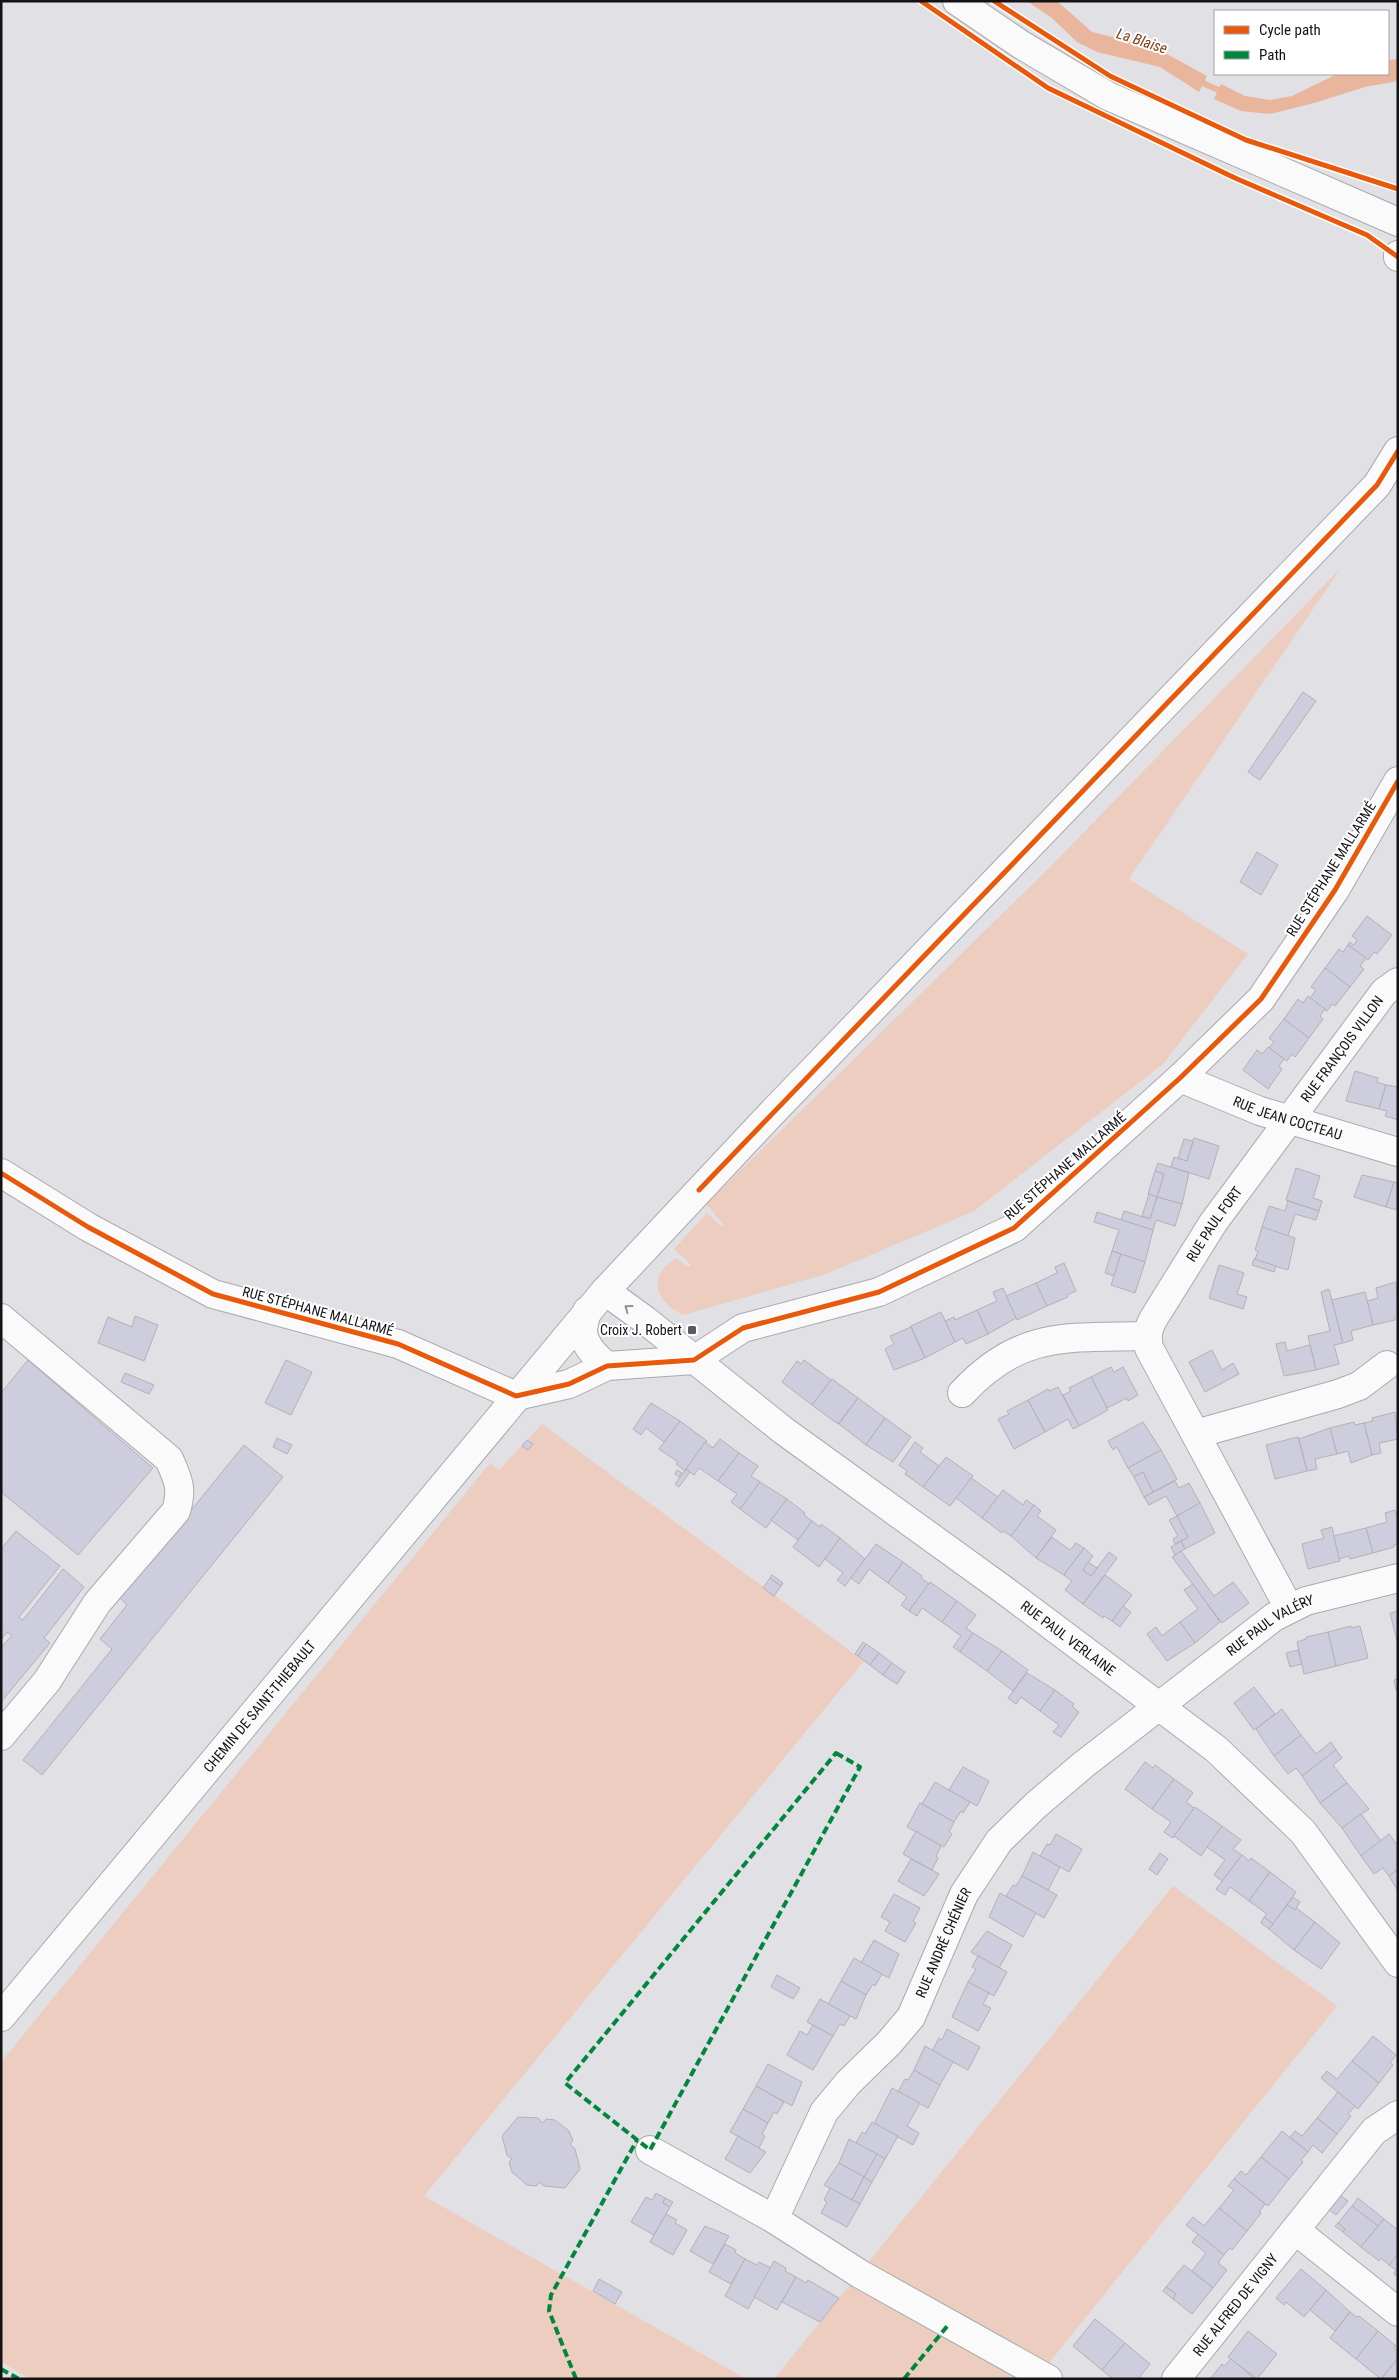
<svg xmlns="http://www.w3.org/2000/svg" width="1399" height="2380" viewBox="0 0 1399 2380" font-family="'Roboto Condensed',sans-serif">
<rect width="100%" height="100%" fill="#e0e0e5"/>
<g fill="#edcdbf">
<path d="M1341,568l-212,311 119,75 -85,110 -189,147 -148,63 -143,41c-16,-8 -33,-24 -22,-43 3,-5 10,-10 14,-14l14,9 2,-2 -17,-16 33,-36 15,14 2,-2 -18,-21 343,-336z"/>
<path d="M542,1424l322,237 -440,535 322,183h-716l-29,-17v-300l489,-599 9,7z"/>
<path d="M1173,1886l164,120 -301,373h-262z"/>
</g>
<g fill="#e9b59d">
<path d="M1027,1h30l35,31 62,15 53,29 -8,16 -39,-25 -63,-15 -20,-10 -25,-24z"/>
<path d="M1398,59v22l-33,6 -51,16 -44,11 -29,-3 -27,-12 7,-15 24,12 25,4 22,-4 45,-22h51v-14z"/>
</g>
<g fill="none" stroke-linecap="round" stroke-linejoin="round">
<path stroke="#e9b59d" stroke-width="6" d="M1196,80l29,13"/>
</g>
<g fill="#cdcddd" stroke="#b2b2b5">
<path d="M1303,692l13,9 -56,79 -12,-8z"/>
<path d="M1257,852l21,13 -17,30 -21,-13z"/>
<path d="M1367,916l25,19 -15,19 -3,-2 -6,8 -20,-15 2,-3 4,3 3,-5 -5,-4z"/>
<path d="M1348,945l18,13 -6,8 4,3 -14,18 -25,-19 14,-19 4,3z"/>
<path d="M1325,968l25,19 -15,19 -3,-2 -5,7 -17,-13 6,-8 -5,-3z"/>
<path d="M1308,996l17,13 -5,7 3,3 -14,19 -25,-19 14,-20 5,4z"/>
<path d="M1284,1019l25,19 -14,19 -3,-3 -5,7 -18,-13 5,-6 -5,-4z"/>
<path d="M1268,1047l16,12 -5,7 3,3 -14,20 -25,-19 14,-20 5,4z"/>
<path d="M1355,1071l23,7 -1,4 9,3 -7,24 -33,-8z"/>
<path d="M1386,1085l12,2v33l-13,-4 2,-5 -8,-2z"/>
<path d="M1194,1138l25,8 -10,33 -38,-12 3,-10 13,4z"/>
<path d="M1184,1139l9,2 -6,20 -9,-3z"/>
<path d="M1158,1163l31,10 -7,31 -25,-7 7,-23 -9,-3z"/>
<path d="M1296,1168l24,8 -7,22 9,3 -3,10 -33,-11z"/>
<path d="M1155,1171l9,3 -7,23 -9,-3z"/>
<path d="M1362,1175l32,7 -8,25 -32,-10z"/>
<path d="M1394,1182l4,1v27l-12,-3z"/>
<path d="M1149,1194l8,3 -7,22 -8,-3z"/>
<path d="M1157,1197l25,7 -7,22 -19,-6 -3,10 -32,-10 3,-9 26,8z"/>
<path d="M1288,1201l31,10 -3,9 -21,-6 -7,22 -26,-9 7,-21 16,5z"/>
<path d="M1097,1212l56,18 -8,32 -33,-11 7,-21 -25,-8z"/>
<path d="M1262,1227l33,11 -7,32 -33,-10 3,-9 -3,-1z"/>
<path d="M1112,1251l9,3 -7,22 -9,-3z"/>
<path d="M1121,1254l24,8 -10,31 -24,-8z"/>
<path d="M1254,1259l22,7 -2,6 -22,-7z"/>
<path d="M1064,1263l12,28 -9,4 1,2 -21,9 -11,-23 21,-10 -2,-6z"/>
<path d="M1219,1265l25,8 -7,21 10,3 -4,12 -34,-11z"/>
<path d="M1396,1282l2,35h-3v3l-22,5 -6,-24 11,-3 -2,-10z"/>
<path d="M1036,1283l11,23 -30,14 -11,-24z"/>
<path d="M1003,1288l13,30 -28,16 -11,-24 20,-9 -4,-9z"/>
<path d="M1329,1289l14,54 -9,2 5,19 -23,6 -8,-34 22,-5 -9,-39z"/>
<path d="M1365,1292l8,33 -22,6 2,9 -10,3 -11,-43z"/>
<path d="M977,1310l11,24 -22,10 -3,-6 -8,4 -10,-21 9,-4 1,3z"/>
<path d="M941,1312l14,30 -30,16 -14,-32z"/>
<path d="M135,1316l23,9 -14,36 -46,-18 10,-26 24,10z"/>
<path d="M911,1327l14,31 -31,12 -9,-21 9,-5 -4,-8z"/>
<path d="M1285,1342l2,9 23,-6 6,25 -32,6 -8,-32z"/>
<path d="M1212,1350l10,20 11,-7 6,11 -34,18 -16,-30z"/>
<path d="M28,1360l125,108 -75,87 -77,-63v-99z"/>
<path d="M286,1360l26,12 -21,43 -26,-12z"/>
<path d="M804,1360l27,20 -19,25 -30,-23 15,-21 4,3z"/>
<path d="M1111,1367l3,5 9,-5 15,28 -10,6 -1,-3 -20,10 -16,-31z"/>
<path d="M125,1373l29,12 -5,9 -28,-12z"/>
<path d="M1091,1377l17,33 -29,16 -16,-31 8,-4 -2,-3z"/>
<path d="M832,1379l26,19 -20,26 -26,-19z"/>
<path d="M1058,1387l21,39 -6,3 -5,-10 -23,13 -17,-32 20,-11 1,2z"/>
<path d="M858,1398l27,20 -19,27 -27,-21z"/>
<path d="M1028,1400l17,32 -31,17 -16,-30 11,-5 -2,-3z"/>
<path d="M651,1403l29,18 -16,21 -18,-14 -5,7 -8,-6z"/>
<path d="M1395,1412l3,27 -19,4 2,10 -9,2 -8,-32 9,-2 -1,-3z"/>
<path d="M885,1418l26,19 -18,25 -27,-17z"/>
<path d="M680,1421l27,20 -22,30 -9,-7 2,-2 -19,-13z"/>
<path d="M1143,1422l18,28 -33,18 -11,-21 -4,3 -5,-9z"/>
<path d="M1354,1422l1,3 9,-2 8,32 -21,8 -3,-12 -11,3 -7,-26z"/>
<path d="M1330,1428l7,26 -22,5 2,10 -10,2 -8,-32z"/>
<path d="M1298,1437l9,34 -32,8 -9,-34z"/>
<path d="M277,1438l15,7 -5,9 -14,-7z"/>
<path d="M720,1439l19,14 -21,28 -19,-13 -5,7 -8,-6 19,-27 8,6z"/>
<path d="M527,1440l6,4 -5,6 -6,-4z"/>
<path d="M915,1442l8,6 -3,4 19,14 -16,21 -18,-13 2,-3 -8,-6z"/>
<path d="M244,1445l39,32 -241,298 -19,-15 89,-111 -12,-10 27,-34 -7,-7z"/>
<path d="M1161,1450l16,29 -24,13 -10,-20 -9,5 -6,-9z"/>
<path d="M739,1453l19,13 -7,10 9,6 -20,27 -9,-7 6,-8 -19,-13z"/>
<path d="M946,1457l27,19 -23,30 -27,-19z"/>
<path d="M686,1469l4,3 -11,15 -4,-3z"/>
<path d="M677,1470l5,3 -3,4 -4,-3z"/>
<path d="M1143,1472l10,20 -9,5 -10,-20z"/>
<path d="M971,1478l27,19 -16,21 -26,-20z"/>
<path d="M1175,1481l4,7 10,-5 11,20 -23,13 -11,-20 -17,9 -5,-8z"/>
<path d="M760,1482l27,17 -21,29 -26,-19z"/>
<path d="M1003,1490l20,15 3,-5 8,5 -23,31 -8,-5 -1,2 -20,-15z"/>
<path d="M787,1499l18,14 -1,2 8,6 -14,19 -27,-20z"/>
<path d="M1200,1503l15,30 -30,16 -4,-8 7,-4 -11,-21z"/>
<path d="M1034,1505l7,6 -4,5 19,14 -20,28 -25,-22z"/>
<path d="M1395,1510l3,10v24l-4,1v2l-21,6 -7,-25 21,-6 -2,-9z"/>
<path d="M1177,1516l11,21 -13,7 -2,-5 5,-3 -9,-16z"/>
<path d="M812,1521l8,6 1,-3 19,14 -21,29 -26,-20z"/>
<path d="M1332,1527l8,34 -32,8 -6,-25 22,-6 -3,-8z"/>
<path d="M1366,1528l7,25 -23,6 -1,-3 -10,3 -5,-23z"/>
<path d="M16,1531l44,35 -41,51 4,3 40,-51 21,18 -40,51 6,5 -49,59v-54l11,-13 -5,-3 -6,8v-91z"/>
<path d="M1052,1537l18,13 6,-7 8,5 -20,27 -28,-17z"/>
<path d="M840,1538l25,21 -20,27 -8,-6 6,-7 -18,-14z"/>
<path d="M1181,1541l4,8 -10,6 -4,-8z"/>
<path d="M876,1544l27,18 -15,21 -19,-14 -10,15 -8,-6z"/>
<path d="M1084,1548l9,8 -10,14 8,6 18,-24 8,6 -34,46 -18,-14 7,-9 -8,-6z"/>
<path d="M1181,1551l33,45 19,-14 16,21 -27,20 -50,-66z"/>
<path d="M903,1562l19,14 -1,2 8,6 -20,27 -8,-6 6,-8 -19,-14z"/>
<path d="M1088,1562l9,6 -6,8 -8,-6z"/>
<path d="M772,1575l11,8 -2,3 -11,-8z"/>
<path d="M1105,1575l27,20 -20,26 -8,-5 -1,2 -20,-14z"/>
<path d="M770,1578l11,8 -7,10 -11,-8z"/>
<path d="M930,1582l27,19 -15,21 -20,-14 -5,8 -8,-5z"/>
<path d="M1193,1584l27,38 -25,21 -15,-21 18,-13 -14,-19z"/>
<path d="M957,1601l19,14 -10,13 7,5 -13,19 -7,-5 8,-11 -19,-14z"/>
<path d="M1123,1606l8,6 -11,15 -8,-6z"/>
<path d="M1398,1611v34l-8,-32z"/>
<path d="M1180,1622l15,21 -28,18 -20,-27 9,-7 6,9z"/>
<path d="M1351,1626v2l9,-2 8,32 -32,8 -8,-34z"/>
<path d="M1328,1632l8,34 -32,8 -7,-32 9,-3v-2z"/>
<path d="M973,1633l29,18 -15,20 -27,-19z"/>
<path d="M863,1642l3,2 -8,12 -3,-2z"/>
<path d="M866,1644l13,9 -9,12 -12,-9z"/>
<path d="M1298,1650l4,14 -12,3 -4,-14z"/>
<path d="M1002,1651l26,19 -15,21 -26,-20z"/>
<path d="M879,1653l13,10 -9,12 -13,-10z"/>
<path d="M892,1663l13,9 -8,12 -14,-9z"/>
<path d="M1027,1673l28,17 -15,21 -19,-14 -5,7 -8,-6z"/>
<path d="M1398,1679v10l-2,1 -2,-10z"/>
<path d="M1254,1687l21,27 -21,16 -20,-27z"/>
<path d="M1055,1690l19,14 -2,2 7,6 -18,25 -8,-5 6,-7 -19,-14z"/>
<path d="M1282,1709l19,26 -27,21 -18,-27z"/>
<path d="M1301,1735l15,19 15,-12 5,8 -34,26 -6,-8 -8,6 -14,-18z"/>
<path d="M1336,1750l6,8 -9,7 14,18 -27,20 -18,-27z"/>
<path d="M1145,1762l8,6 2,-3 19,14 -22,30 -27,-20z"/>
<path d="M963,1767l26,14 -12,25 -28,-16z"/>
<path d="M1174,1779l19,14 -7,9 8,6 -21,30 -9,-6 7,-10 -19,-13z"/>
<path d="M935,1782l35,20 -7,11 -2,-2 -7,11 -32,-18z"/>
<path d="M1347,1783l22,26 -27,19 -22,-25z"/>
<path d="M920,1803l34,19 -5,10 3,2 -8,13 -37,-20z"/>
<path d="M1195,1807l27,19 -21,30 -27,-20z"/>
<path d="M1361,1814l20,27 -20,15 -19,-28z"/>
<path d="M1222,1826l19,14 -8,9 9,6 -20,26 -8,-6 11,-15 -18,-13z"/>
<path d="M916,1831l25,15 -5,10 2,2 -6,12 -29,-16z"/>
<path d="M1056,1834l26,15 -13,23 -29,-16 7,-12 3,1z"/>
<path d="M1389,1834l9,12v23l-9,7 -6,-8 -9,6 -13,-18z"/>
<path d="M1033,1852l27,15 -12,23 -26,-14z"/>
<path d="M1160,1853l8,6 -11,16 -8,-6z"/>
<path d="M1242,1855l7,6 2,-3 19,14 -21,29 -19,-14 -5,8 -9,-6z"/>
<path d="M911,1859l28,15 -15,22 -26,-15z"/>
<path d="M1398,1869v22l-9,-15z"/>
<path d="M1270,1872l26,20 -23,32 -9,-7 3,-3 -18,-13z"/>
<path d="M1022,1876l35,19 -13,23 -38,-22 7,-11 3,1z"/>
<path d="M1000,1893l36,20 -13,24 -34,-20z"/>
<path d="M894,1894l26,14 -7,13 3,2 -11,19 -20,-11 5,-9 -9,-5z"/>
<path d="M1293,1897l7,5 -5,8 -8,-5z"/>
<path d="M1287,1905l8,5 1,-2 19,14 -21,28 -25,-21z"/>
<path d="M1264,1917l9,7 -4,5 -8,-6z"/>
<path d="M1315,1922l25,21 -19,26 -27,-19z"/>
<path d="M987,1931l25,14 -13,23 -28,-16z"/>
<path d="M874,1940l25,14 -10,24 -28,-15z"/>
<path d="M978,1956l29,16 -13,24 -26,-14 8,-13 -4,-2z"/>
<path d="M854,1958l28,16 -7,12 -2,-2 -7,11 -25,-14z"/>
<path d="M777,1975l23,13 -7,11 -22,-12z"/>
<path d="M841,1981l25,14 -10,24 -28,-15z"/>
<path d="M968,1982l21,11 -6,11 8,4 -13,23 -26,-14z"/>
<path d="M820,1999l30,17 -6,10 -4,-2 -7,12 -26,-14z"/>
<path d="M813,2025l20,11 -20,34 -26,-15 13,-24 7,4z"/>
<path d="M947,2029l33,18 -12,23 -36,-19 7,-13 3,2z"/>
<path d="M1373,2036l23,19 -6,8 3,2 -14,18 -27,-22z"/>
<path d="M925,2046l28,16 -13,23 -26,-15z"/>
<path d="M1352,2061l27,22 -21,26 -37,-31 6,-7 10,8z"/>
<path d="M768,2064l34,18 -10,24 -36,-20z"/>
<path d="M914,2070l26,15 -12,23 -30,-16 7,-13 3,1z"/>
<path d="M756,2086l28,16 -7,12 -3,-2 -6,11 -25,-14z"/>
<path d="M892,2088l28,15 -13,23 12,7 -6,12 -39,-21z"/>
<path d="M1338,2092l17,14 -7,8 3,2 -14,18 -20,-16z"/>
<path d="M743,2109l25,14 -6,11 3,2 -6,12 -29,-16z"/>
<path d="M518,2117l20,1 4,5 4,-4 9,1 14,11 4,10 -3,3 5,5 5,20 -15,19 -21,-2 -5,-4 -3,4 -9,-1 -15,-13 -3,-10 3,-3 -5,-4 -5,-19z"/>
<path d="M1317,2118l20,16 -15,19 -9,-8 -5,7 -18,-15 5,-6 7,5z"/>
<path d="M872,2122l26,14 -13,23 -29,-16 6,-11 3,2z"/>
<path d="M1282,2131l26,21 -7,8 2,2 -14,17 -28,-22z"/>
<path d="M738,2136l28,16 -16,21 -25,-14z"/>
<path d="M849,2139l28,15 -13,23 -25,-14z"/>
<path d="M877,2154l8,5 -13,23 -8,-5z"/>
<path d="M1261,2157l28,22 -21,27 -34,-27 7,-8 5,4z"/>
<path d="M839,2163l25,14 -12,23 -28,-15z"/>
<path d="M864,2177l8,5 -12,22 -8,-4z"/>
<path d="M1234,2179l31,25 -6,8 2,1 -14,18 -28,-23 15,-18 -6,-4z"/>
<path d="M830,2188l30,16 -13,23 -26,-14 6,-11 -3,-2z"/>
<path d="M656,2193l9,5 -2,5 7,4 -16,28 -23,-13 15,-25 6,3z"/>
<path d="M1340,2195l8,6 -12,14 -8,-6z"/>
<path d="M665,2198l8,4 -3,5 -7,-4z"/>
<path d="M1358,2198l26,21 -6,7 -26,-20z"/>
<path d="M1352,2206l26,20 -17,21 -18,-15 2,-3 -7,-6z"/>
<path d="M1219,2208l28,23 -15,19 -2,-2 -6,7 -38,-30 7,-8 11,9z"/>
<path d="M666,2214l11,6 -2,3 12,7 -14,25 -23,-13z"/>
<path d="M1384,2219l14,11v24l-9,11 -8,-7 -2,3 -18,-14z"/>
<path d="M1338,2223l7,6 -2,3 -8,-6z"/>
<path d="M705,2226l24,10 -16,28 -23,-13z"/>
<path d="M1198,2234l26,21 -6,8 9,7 -14,18 -21,-17 14,-18 -14,-11z"/>
<path d="M725,2244l11,6 -1,3 10,6 -14,25 -22,-12z"/>
<path d="M1398,2254v23l-4,-3 2,-4 -7,-5z"/>
<path d="M745,2259l12,6 2,-3 12,6 -23,41 -23,-13z"/>
<path d="M774,2261l12,7 -1,3 11,6 -19,33 -23,-13z"/>
<path d="M1184,2265l29,23 -21,26 -19,-15 3,-5 -10,-7z"/>
<path d="M1301,2269l25,21 -22,27 -18,-15 -2,3 -8,-7z"/>
<path d="M796,2277l10,6 2,-3 31,18 -19,24 -38,-20z"/>
<path d="M599,2279l23,13 -7,12 -22,-13z"/>
<path d="M1166,2287l10,7 -3,5 -10,-8z"/>
<path d="M1326,2290l24,22 -15,19 -25,-21z"/>
<path d="M1350,2312l7,5 2,-1 19,15 -22,28 -26,-21z"/>
<path d="M1095,2319l30,24 -23,27 -29,-24z"/>
<path d="M1248,2331l29,23 -20,25 -29,-22z"/>
<path d="M1378,2331l18,15 -2,2 4,3v7l-17,21 -25,-20z"/>
<path d="M1125,2343l25,21 -12,15h-25l-11,-9z"/>
<path d="M1398,2358v21h-17z"/>
<path d="M1231,2359l24,20h-45l12,-15 2,2z"/>
</g>
<g fill="none" stroke-linecap="round" stroke-linejoin="round">
<defs>
<g id="minor">
<path d="M957,1l63,43 88,52 290,126"/>
<path d="M1398,255v2"/>
<path id="s1" d="M1180,1078l80,33 138,41"/>
<path d="M1,1173l87,54 125,67 185,50 118,52 53,-12 38,-18 87,-6 49,-32 136,-36 135,-64 166,-150 81,-79 74,-109 63,-109"/>
<path id="s2" d="M605,1291l40,29 139,111 220,159 212,159 87,83 95,131"/>
<path d="M587,1311c-1,6 -4,14 -4,20 1,14 14,27 24,35"/>
<path d="M1,1318l168,141c9,21 14,29 7,52l-79,92 -50,78 -46,55"/>
<path d="M962,1393c58,-63 106,-55 185,-57"/>
<path d="M1196,1434l142,-40 21,-8 28,-21"/>
<path id="s3" d="M1289,1608l-140,-260c-3,-15 0,-23 8,-35l56,-90 171,-231 14,-10"/>
<path id="s4" d="M1,2017l604,-726 164,-175 608,-631 21,-34"/>
<path d="M650,2150l124,69 86,55 188,105"/>
<path id="s5" d="M774,2219l50,-107 24,-29 41,-40 22,-26 53,-123 35,-53 37,-36 47,-40 191,-148 32,-16 92,-23"/>
<path d="M1295,2230l103,82"/>
<path id="s6" d="M1176,2379l198,-248 24,-16"/>
</g>
</defs>
<use href="#minor" stroke="#aaaaad" stroke-width="30"/>
<use href="#minor" stroke="#fafafb" stroke-width="28"/>
<g stroke="#00873e" stroke-width="4" stroke-dasharray="8 4" stroke-linecap="butt">
<path d="M836,1753l24,14 -210,383 -85,-67z"/>
<path d="M1,2369l18,10"/>
<path d="M576,2379l-27,-68 2,-16 86,-155"/>
<path d="M904,2379l45,-55"/>
</g>
<defs>
<g id="cycleway">
<path d="M921,1l127,87 187,90 132,57 31,22"/>
<path d="M994,1l116,75 136,64 152,49"/>
<path d="M1,1173l87,54 125,67 185,50 118,52 53,-12 38,-18 87,-6 49,-32 136,-36 135,-64 166,-150 81,-79 74,-109 63,-109"/>
<path d="M699,1190l678,-705 21,-34"/>
</g>
</defs>
<use href="#cycleway" stroke="#fff" stroke-width="8"/>
<use href="#cycleway" stroke="#e8590c" stroke-width="5"/>
</g>
<defs><path id="oneway-chevron" d="M-2-3.5L2.5 0L-2 3.5" fill="none" stroke-width="1.6" stroke-linecap="round" stroke-linejoin="round" transform="scale(1.25)"/></defs>
<use stroke="#929294" href="#oneway-chevron" transform="translate(628 1308) rotate(-144)"/>
<rect fill="#5b5b5e" stroke="#fff" stroke-width="2" x="687" y="1325" width="10" height="10" rx="2.5"/>
<g text-anchor="middle" dominant-baseline="central" stroke-width="4" stroke-linejoin="round" paint-order="stroke">
<g font-size="14" fill="#131316" stroke="#fff">
<text transform="translate(1331 869) rotate(-58)">RUE STÉPHANE MALLARMÉ</text>
<text stroke="none"><textPath href="#s3" startOffset="655">RUE FRANÇOIS VILLON</textPath></text>
<text stroke="none"><textPath href="#s1" startOffset="115">RUE JEAN COCTEAU</textPath></text>
<text transform="translate(1065 1166) rotate(-41)">RUE STÉPHANE MALLARMÉ</text>
<text stroke="none"><textPath href="#s3" startOffset="438">RUE PAUL FORT</textPath></text>
<text transform="translate(318 1311) rotate(15)">RUE STÉPHANE MALLARMÉ</text>
<text stroke="none"><textPath href="#s5" startOffset="792">RUE PAUL VALÉRY</textPath></text>
<text stroke="none"><textPath href="#s2" startOffset="579">RUE PAUL VERLAINE</textPath></text>
<text stroke="none"><textPath href="#s4" startOffset="404">CHEMIN DE SAINT-THIEBAULT</textPath></text>
<text stroke="none"><textPath href="#s5" startOffset="328">RUE ANDRÉ CHÉNIER</textPath></text>
<text stroke="none"><textPath href="#s6" startOffset="95">RUE ALFRED DE VIGNY</textPath></text>
</g>
<g font-size="14" fill="#131316" stroke="#fff" text-anchor="end">
<text x="682" y="1330">Croix J. Robert</text>
</g>
<g font-size="15" font-style="italic" fill="#813e16" stroke="#fff">
<text transform="translate(1142 41) rotate(18)">La Blaise</text>
</g>
</g>
<rect width="1399" height="2380" fill="none" stroke="#131316" stroke-width="5"/>
<rect x="1214" y="10" width="175" height="65" fill="#ffffff" stroke="#a1a1a2"/>
<rect x="1224" y="26" width="25" height="8" fill="#e8590c" stroke="#a1a1a2"/>
<text x="1259" y="35" font-size="15" fill="#131316">Cycle path</text>
<rect x="1224" y="51" width="25" height="8" fill="#00873e" stroke="#a1a1a2"/>
<text x="1259" y="60" font-size="15" fill="#131316">Path</text>
</svg>
